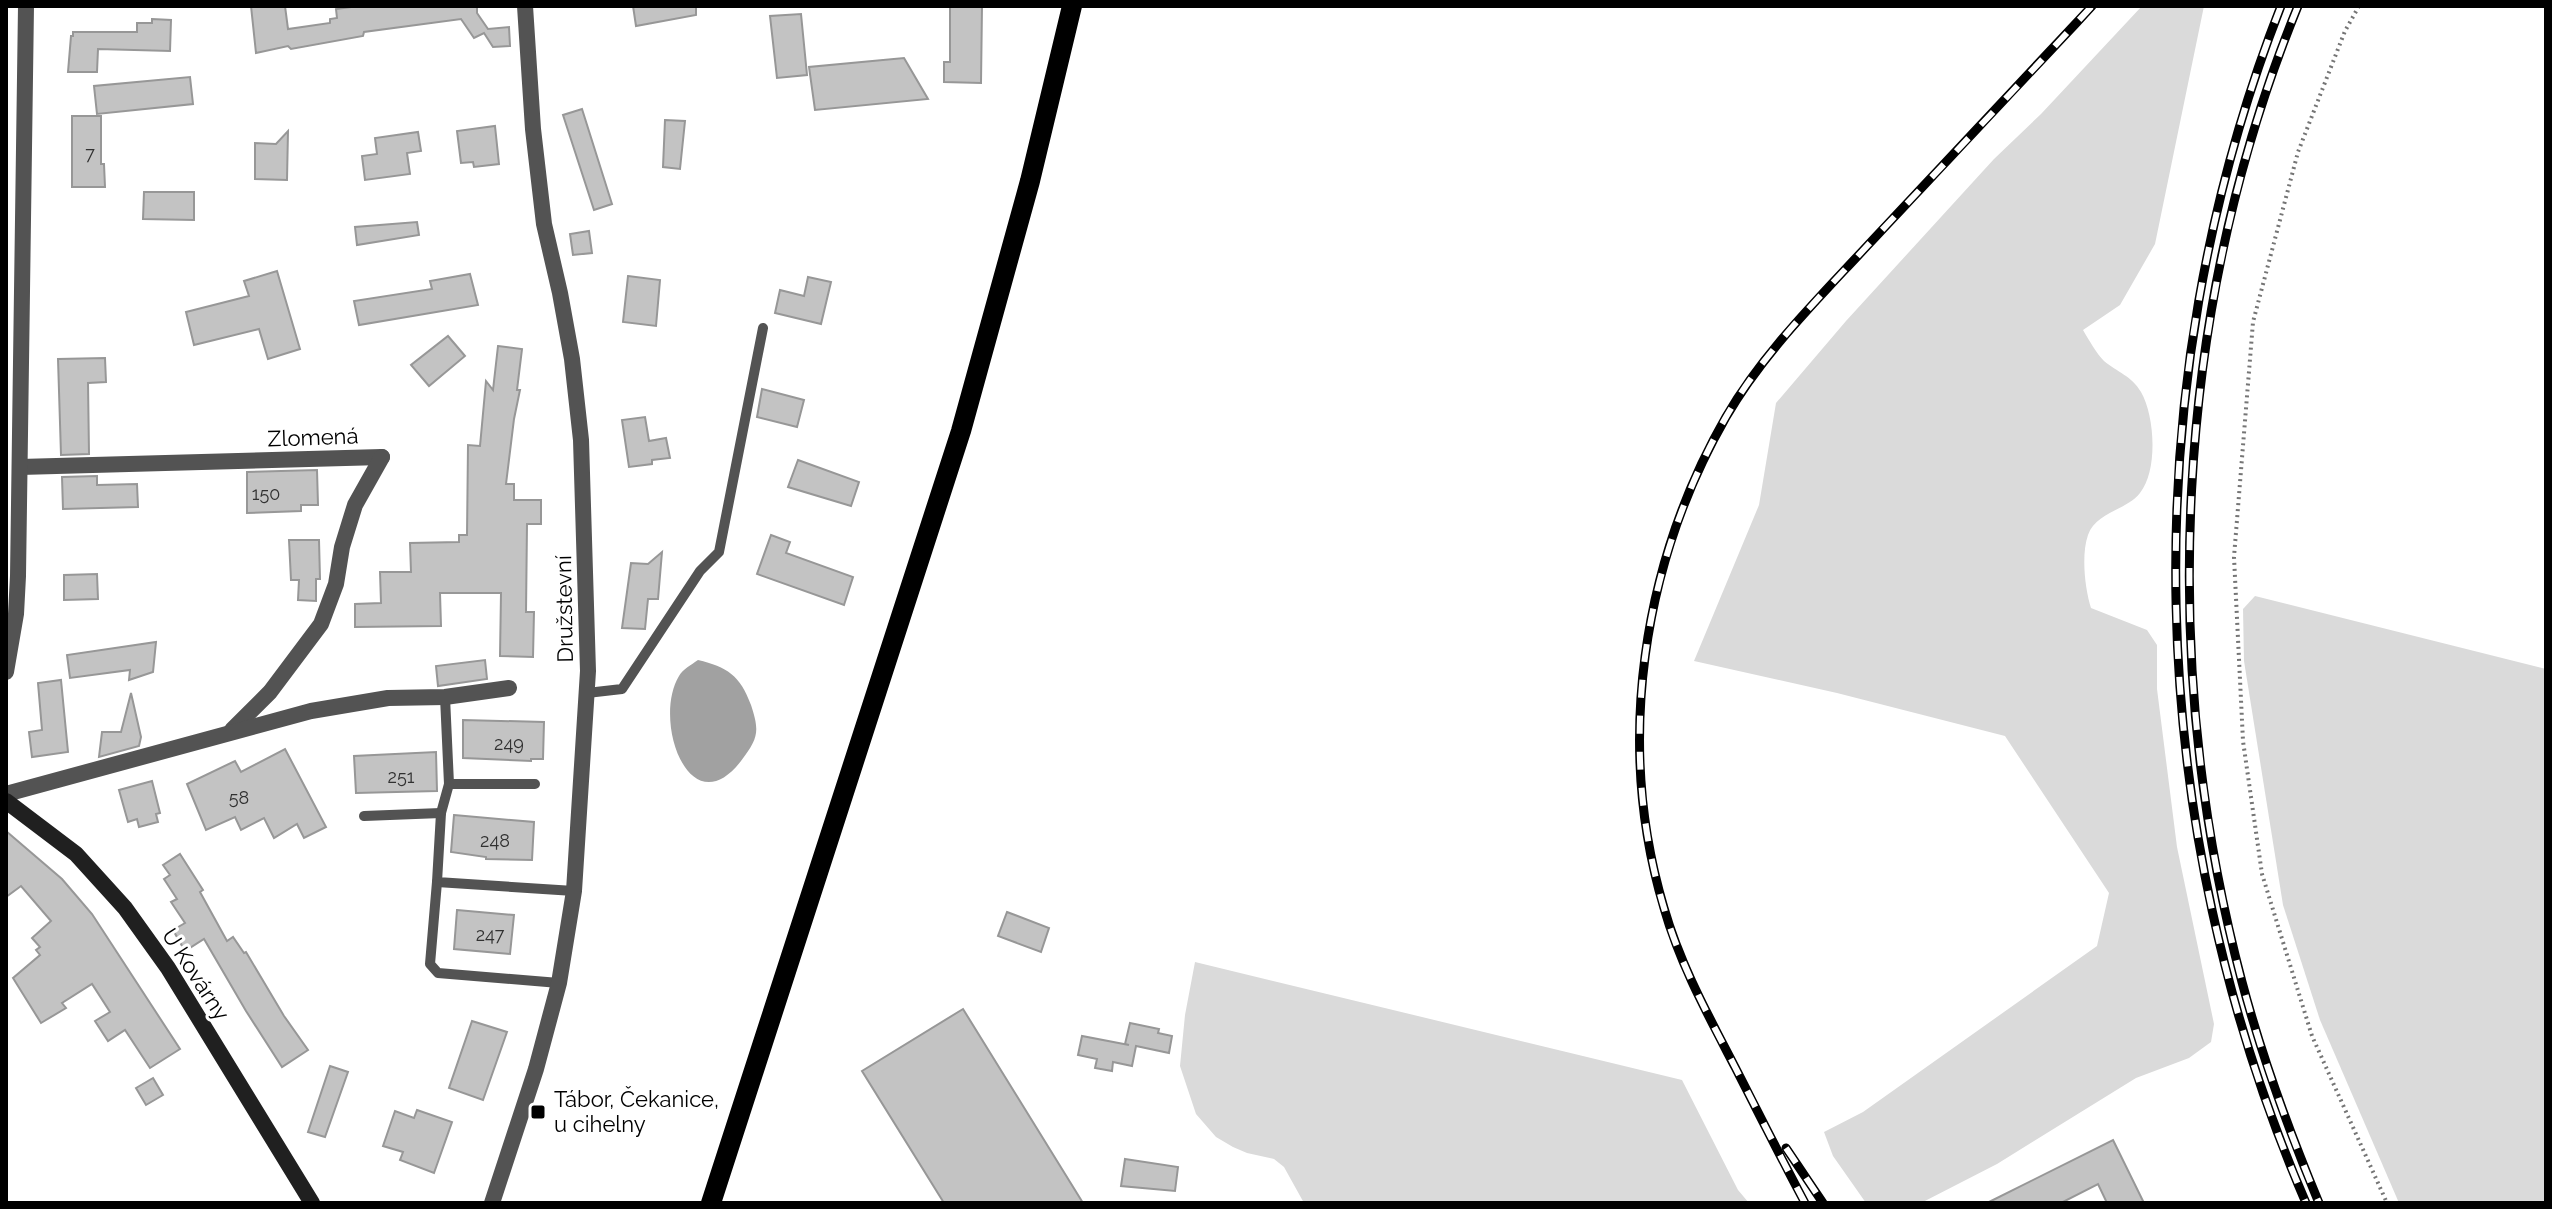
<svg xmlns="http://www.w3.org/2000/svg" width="2552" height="1209" viewBox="0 0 2552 1209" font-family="Raleway,sans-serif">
<rect width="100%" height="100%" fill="#fff"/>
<g fill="#dadada">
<path d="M2142,6h62l-49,238 -35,61 -37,25c6,10 13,23 21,31 13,11 28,15 37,31 14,24 17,79 -1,101 -13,17 -44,19 -52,42 -7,20 -3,54 3,73l56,22 10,15v44l20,158 37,177 -3,18 -22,16 -53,20 -139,86 -76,39h-55l-33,-47 -9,-24 39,-20 234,-166 12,-53 -104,-157 -168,-43 -143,-32 65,-156 17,-102 70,-82 148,-162 47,-45z"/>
<path d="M2255,596l291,73v534h-147l-79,-183 -37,-115 -39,-244 -1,-52z"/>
<path d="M1195,962l487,118 56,110 11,13h-445l-20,-36 -10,-8 -27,-6 -14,-6 -17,-10 -20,-23 -16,-48 5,-51z"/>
</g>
<path fill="#a1a1a1" d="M698,660c29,7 42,15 53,45 9,27 7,33 -10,56 -51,66 -89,-40 -62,-85 4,-7 12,-11 19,-16z"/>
<g fill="#c3c3c3" stroke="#979797" stroke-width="2">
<path d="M251,6h34l3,23 42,-6v-4l7,-1 -1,-9 23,-3h118v7l11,16 21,-2 1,19 -17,1 -9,-14 -10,5 -13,-19 -97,13 -1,4 -72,13 -3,-3 -32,7z"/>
<path d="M633,6h63v9l-60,11z"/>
<path d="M950,6h32l-1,77 -37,-1v-20h6z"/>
<path d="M801,14l6,61 -30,3 -7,-62z"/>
<path d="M152,19l19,1 -1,31 -72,-2 -1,23h-29l3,-36h2v-4h64v-9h15z"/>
<path d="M904,58l24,41 -113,11 -6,-43z"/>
<path d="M190,77l3,27 -96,10 -3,-28z"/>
<path d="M582,109l30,95 -18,6 -31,-95z"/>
<path d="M72,116h29v48h3l1,23h-33z"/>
<path d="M665,120l20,1 -5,48 -17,-2z"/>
<path d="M495,126l4,38 -25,3 -1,-5 -12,1 -4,-32z"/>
<path d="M288,131l-1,49 -32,-1v-36l21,1z"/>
<path d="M418,132l3,19 -14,2 3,21 -45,6 -3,-24 15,-2 -2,-16z"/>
<path d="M144,192h50v28l-51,-1z"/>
<path d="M417,222l2,13 -62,10 -2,-18z"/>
<path d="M589,231l3,22 -19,2 -3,-21z"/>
<path d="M277,271l23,78 -32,10 -9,-30 -65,16 -8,-33 63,-16 -5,-15z"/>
<path d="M470,274l8,31 -119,20 -5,-24 78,-12 -2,-8z"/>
<path d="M628,276l32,4 -4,46 -33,-4z"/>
<path d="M808,277l23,5 -10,42 -46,-11 5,-23 24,6z"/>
<path d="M448,336l17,20 -36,30 -18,-21z"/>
<path d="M498,346l24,3 -5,41h3l-6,29 -8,65h8v16h27v24h-14l-1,88h8l-1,45 -33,-1 1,-63h-61l1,33 -86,1v-23l26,-1 -1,-31h31l-1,-29 49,-1v-7h8l1,-90 12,1 6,-65 7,9z"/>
<path d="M105,358l1,24 -18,1 1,71 -28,1 -3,-96z"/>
<path d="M762,389l42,11 -7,27 -40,-10z"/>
<path d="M645,417l4,24 17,-3 4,20 -18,2v4l-23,3 -7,-47z"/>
<path d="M798,460l61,22 -8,24 -63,-19z"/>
<path d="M317,470l1,35h-17v6l-54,2v-41z"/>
<path d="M97,476v9l40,-1 1,23 -75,2 -1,-32z"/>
<path d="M771,535l19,7 -4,11 67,24 -9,28 -87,-31z"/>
<path d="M289,540h30l1,39h-4v22l-18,-1 1,-20h-8z"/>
<path d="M662,552l-4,47h-10l-3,30 -23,-1 9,-65 17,1z"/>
<path d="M97,574l1,25 -34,1v-25z"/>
<path d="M156,642l-3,30 -24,8 1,-10 -60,8 -3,-23z"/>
<path d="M485,660l2,19 -49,7 -2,-20z"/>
<path d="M61,680l7,72 -36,5 -3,-25 13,-2 -4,-47z"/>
<path d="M131,693l10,44 -2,9 -40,11 3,-25h19z"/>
<path d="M463,720l81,2 -1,37h-12v2l-68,-3z"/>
<path d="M285,749l41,78 -22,11 -7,-14 -23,14 -10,-20 -23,12 -6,-13 -29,13 -19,-46 48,-23 6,11z"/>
<path d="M436,752l1,39 -81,2 -2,-37z"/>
<path d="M152,781l8,32 -4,1 2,8 -19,5 -2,-8 -9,3 -9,-32z"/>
<path d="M454,815l80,7 -2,38 -46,-1v-2l-35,-5z"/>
<path d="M6,831l56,48 30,35 88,135 -30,19 -25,-38 -17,11 -13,-20 15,-9 -18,-28 -30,19 4,5 -25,15 -28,-45 27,-23 -4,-5 4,-3 -8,-9 19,-17 -30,-35 -15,11z"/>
<path d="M180,854l23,36 -3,2 27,49 6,-4 11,16 2,-1 38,64 24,34 -26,17 -36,-56 -42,-72 -19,12 -12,-21 12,-7 -14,-21 6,-3 -13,-20 6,-4 -7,-10z"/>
<path d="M457,910l57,5 -4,39 -56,-5z"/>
<path d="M1007,912l42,16 -8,24 -43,-16z"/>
<path d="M963,1009l120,194h-139l-82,-132z"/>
<path d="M472,1021l35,11 -24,68 -34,-12z"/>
<path d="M1130,1023l29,6 -1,4 14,3 -3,17 -33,-7 -4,20 -19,-4 -1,9 -17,-3 2,-9 -19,-4 4,-19 47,9 -4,-1z"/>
<path d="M330,1066l18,6 -23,65 -17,-5z"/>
<path d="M153,1078l10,17 -17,10 -10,-17z"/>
<path d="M417,1110l35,12 -18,51 -34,-13 3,-8 -20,-6 12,-35 19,7z"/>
<path d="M2113,1140l31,63h-37l-9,-19 -37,19h-74z"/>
<path d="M1125,1159l53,8 -3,24 -54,-5z"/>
</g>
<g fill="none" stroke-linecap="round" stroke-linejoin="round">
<path stroke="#757575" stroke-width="4" stroke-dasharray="2 4" stroke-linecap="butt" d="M2359,6l-14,25 -47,121 -45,170 -19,235 9,184 19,133 50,162 75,167"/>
<g stroke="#535353" stroke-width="10">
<path d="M587,693l35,-4 78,-118 19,-19 44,-224"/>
<path d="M445,697l4,87h86"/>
<path d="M449,784l-8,29 -4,69 137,9"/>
<path d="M364,816l77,-3"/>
<path d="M437,882l-7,82 8,9 121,10"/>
</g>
<g stroke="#535353" stroke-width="16">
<path d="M20,467l362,-10"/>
<path d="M6,672l10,-58 2,-38 8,-570"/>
<path d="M232,730l38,-38 51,-68 15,-40 6,-37 13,-42 27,-48"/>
<path d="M6,794l305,-83 77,-13 57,-1 64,-9"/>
<path d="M492,1203l44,-134 23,-86 15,-92 14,-220 -7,-231 -9,-81 -12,-66 -16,-69 -11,-95 -8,-123"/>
</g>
<path stroke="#202020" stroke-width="16" d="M6,801l70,53 49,54 43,60 144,235"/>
<path stroke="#000" stroke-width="20" d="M711,1203l250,-772 69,-250 42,-175"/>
<defs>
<g id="rail">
<path d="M2281,6c-150,382 -138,821 25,1197"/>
<path d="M2298,6c-125,305 -140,658 -56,976 20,75 47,149 77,221"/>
<path d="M1786,1148l37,55"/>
<path d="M1805,1203c-24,-45 -47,-91 -70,-136 -27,-52 -55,-103 -71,-159 -49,-164 -22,-344 62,-491 37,-64 92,-118 142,-172 75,-80 150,-159 224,-239"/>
</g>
</defs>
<use href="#rail" stroke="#000" stroke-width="9"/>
<use href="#rail" stroke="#fff" stroke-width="6" stroke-dasharray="18" stroke-linecap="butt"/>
</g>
<rect fill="#000" stroke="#fff" stroke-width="3" x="530" y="1104" width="16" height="16" rx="4"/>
<g text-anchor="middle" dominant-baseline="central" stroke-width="6" stroke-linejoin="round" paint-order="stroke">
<g font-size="18" fill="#313131">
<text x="90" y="153">7</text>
<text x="266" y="493">150</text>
<text x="509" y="743">249</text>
<text x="401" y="776">251</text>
<text x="239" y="797">58</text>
<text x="495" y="840">248</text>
<text x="490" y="934">247</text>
</g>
<g font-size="22" fill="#000" stroke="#fff">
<text transform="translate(313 437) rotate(-2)">Zlomená</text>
<text transform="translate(564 609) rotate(-91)">Družstevní</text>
<text transform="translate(196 974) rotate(57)">U Kovárny</text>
</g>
<g font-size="22" fill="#000" stroke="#fff" text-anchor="start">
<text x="554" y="1099">Tábor, Čekanice,<tspan x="554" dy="25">u cihelny</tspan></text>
</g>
</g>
<rect width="2552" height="1209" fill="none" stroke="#000000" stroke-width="16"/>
</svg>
